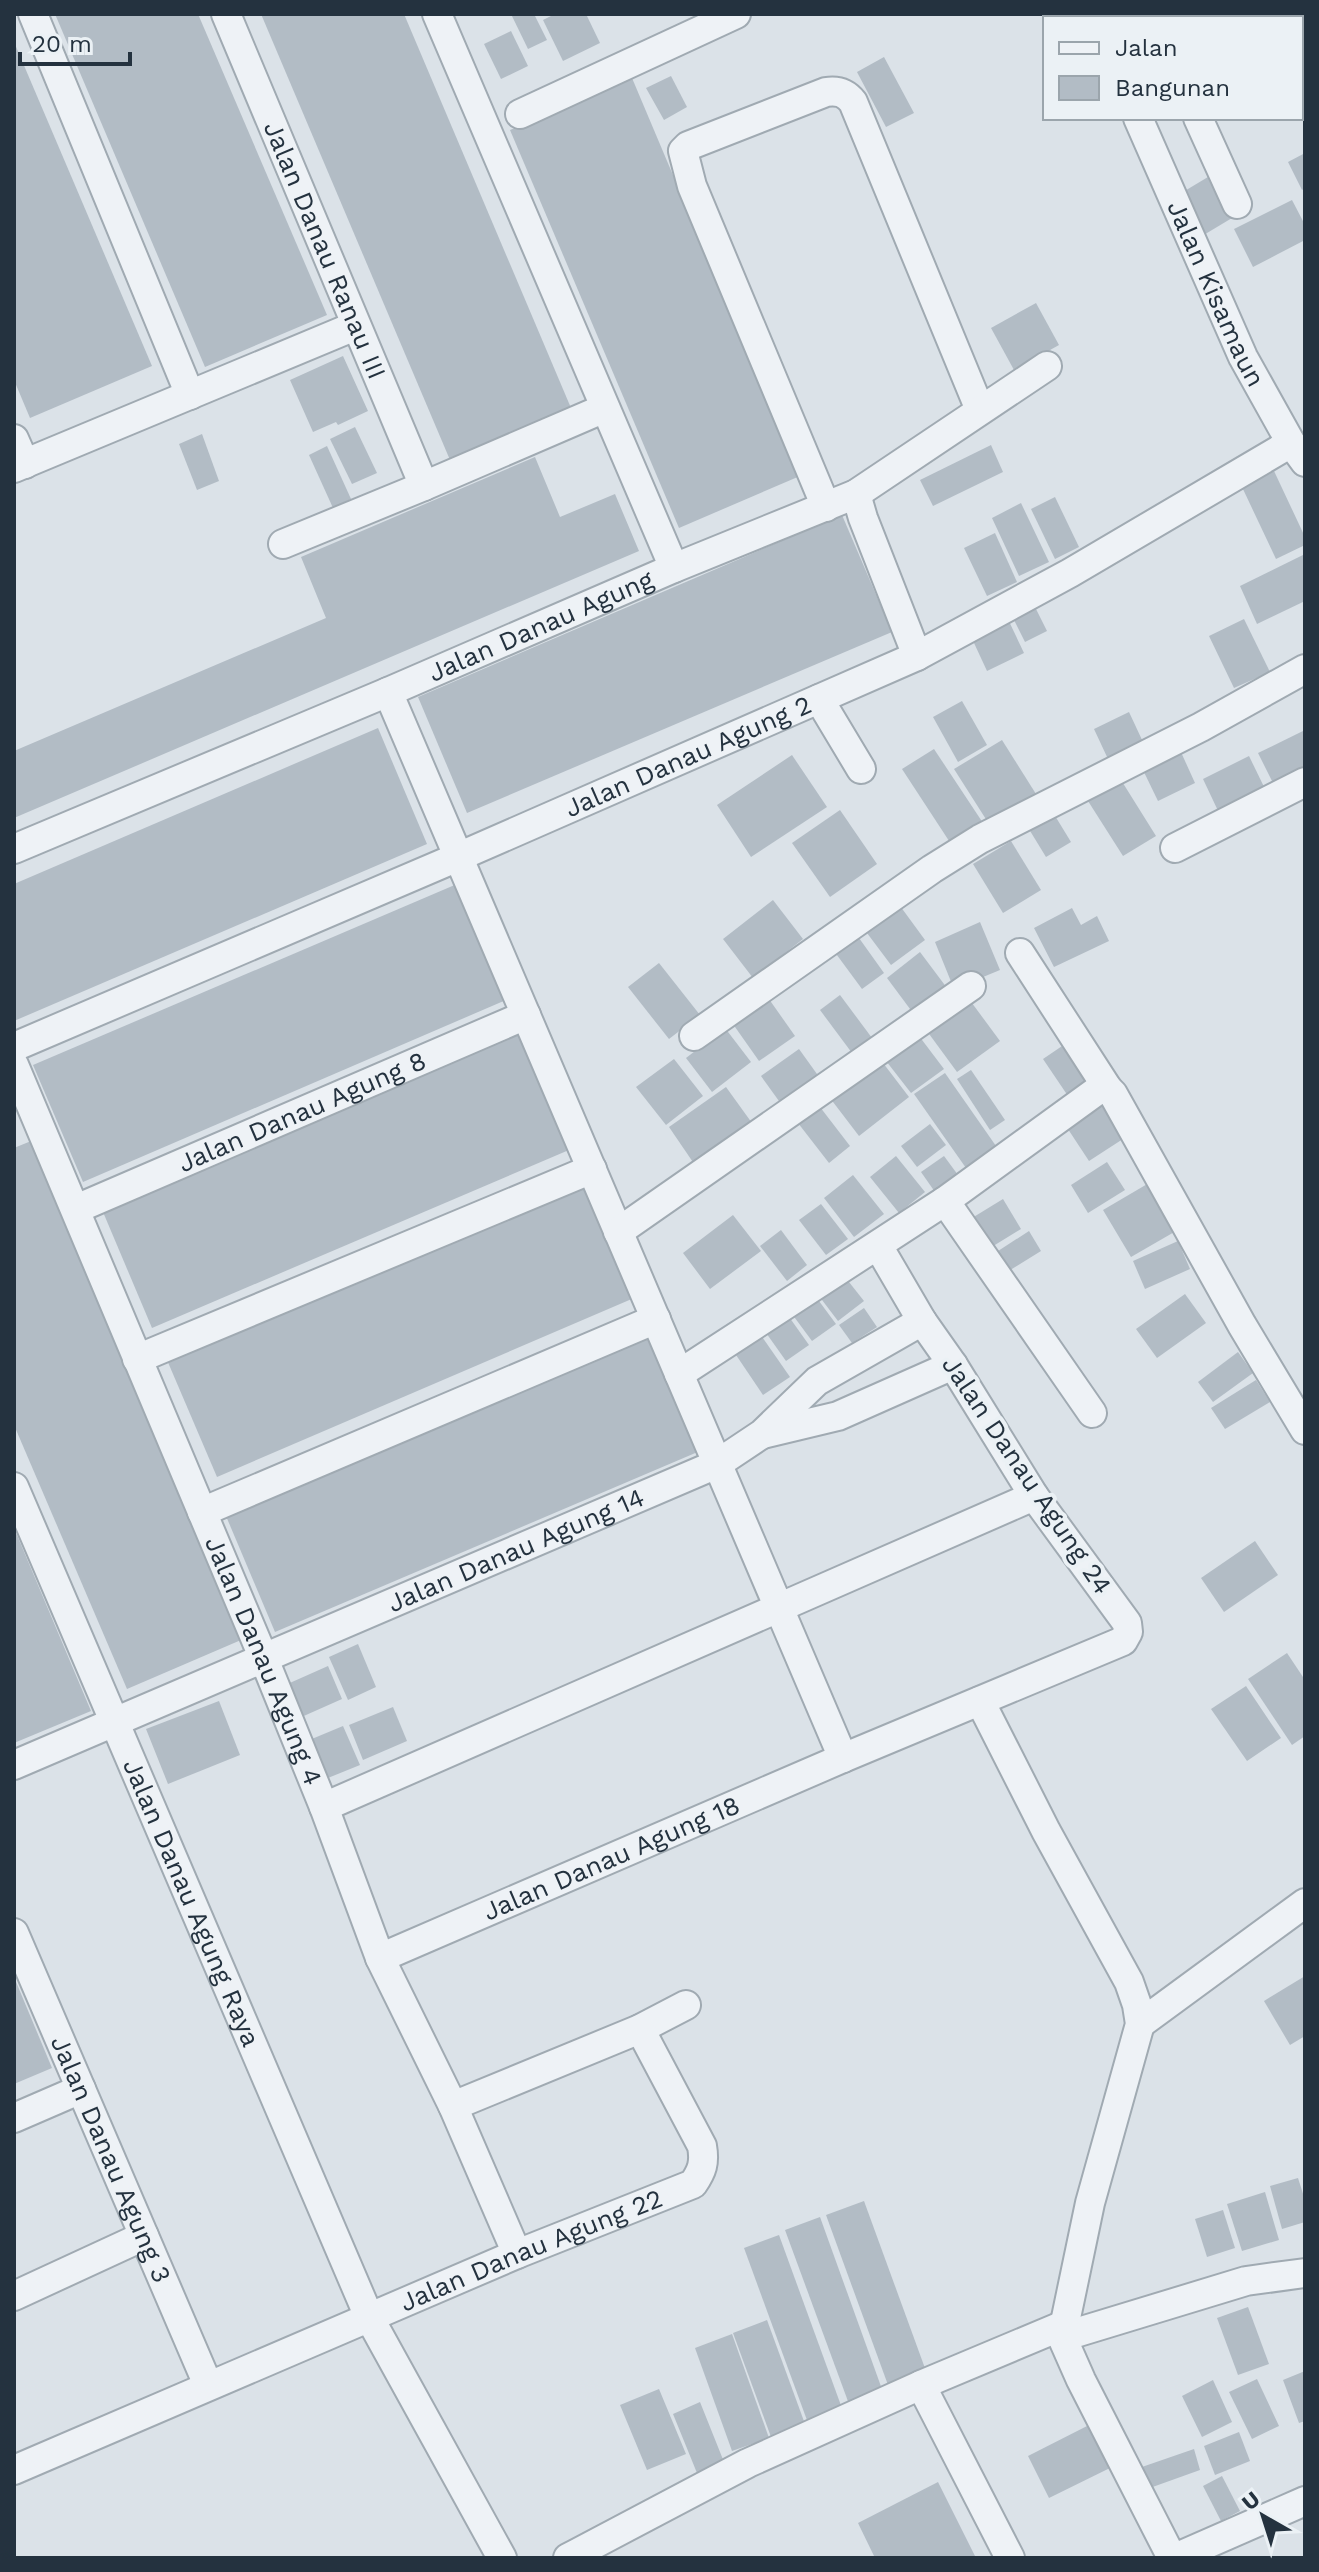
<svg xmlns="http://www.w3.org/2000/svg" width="1319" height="2572" viewBox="0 0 1319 2572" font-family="'Work Sans',sans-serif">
<rect width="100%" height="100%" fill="#dbe2e8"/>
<g fill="#b2bcc5">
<path d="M55,14h143l129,301 -122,52z"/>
<path d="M261,14h143l167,394 -121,52z"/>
<path d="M511,14h23l13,26 -19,9z"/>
<path d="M555,14h31l14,29 -37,18 -20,-41z"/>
<path d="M511,31l17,35 -27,13 -17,-35z"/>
<path d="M14,42l138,324 -122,52 -16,-38z"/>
<path d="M884,57l30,56 -28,14 -29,-55z"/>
<path d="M671,76l16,31 -23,13 -18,-32z"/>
<path d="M632,78l168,398 -121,52 -169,-398z"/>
<path d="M1305,153v35l-3,2 -14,-28z"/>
<path d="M1208,177l24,41 -30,18 -24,-41z"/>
<path d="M1292,200l13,25v15l-52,27 -19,-38z"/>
<path d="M1036,303l23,42 -45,25 -23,-42z"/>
<path d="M343,356l25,55 -30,14 -2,-3 -23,10 -23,-52z"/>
<path d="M355,427l22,46 -25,11 -22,-45z"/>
<path d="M202,434l17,47 -22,9 -18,-46z"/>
<path d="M991,445l12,27 -70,34 -13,-26z"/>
<path d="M327,446l24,53 -18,9 -24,-53z"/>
<path d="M535,457l25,60 55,-23 24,57 -625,267v-67l312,-133 -25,-61z"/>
<path d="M1274,471l31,66v8l-29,14 -34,-72z"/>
<path d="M1055,497l24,50 -24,12 -24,-50z"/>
<path d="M1021,503l28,59 -30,14 -27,-58z"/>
<path d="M842,515l50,117 -425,181 -49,-116z"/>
<path d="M995,533l22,49 -30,14 -23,-48z"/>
<path d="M1305,554v47l-48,23 -17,-38z"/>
<path d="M1031,599l16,32 -22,11 -16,-32z"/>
<path d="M1005,613l19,40 -37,18 -19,-41z"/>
<path d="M1244,619l26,53 -36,16 -25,-52z"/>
<path d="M962,701l25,44 -29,17 -25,-45z"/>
<path d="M1129,712l14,30 -35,17 -14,-30z"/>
<path d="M378,728l49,116 -413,177v-137z"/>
<path d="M1305,730v42l-30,15 -17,-34z"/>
<path d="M1002,740l34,54 -47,30 -35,-55z"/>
<path d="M934,749l51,77 -32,21 -51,-78z"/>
<path d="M1180,750l15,33 -37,18 -16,-33z"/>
<path d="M792,755l35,52 -76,50 -34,-52z"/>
<path d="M1249,756l18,37 -47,22 -17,-36z"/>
<path d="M1121,780l35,56 -33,20 -35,-55z"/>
<path d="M1049,806l22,36 -25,15 -22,-36z"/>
<path d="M840,810l37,54 -47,33 -38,-54z"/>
<path d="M1011,841l30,49 -38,23 -30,-49z"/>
<path d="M457,884l49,116 -423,182 -50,-117z"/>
<path d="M895,899l30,41 -34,25 -30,-40z"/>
<path d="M773,900l30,39 -50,39 -30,-39z"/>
<path d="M1072,908l9,17 16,-9 12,25 -55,26 -20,-39z"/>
<path d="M980,922l20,48 -46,19 -19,-47z"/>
<path d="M854,931l30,42 -22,16 -31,-42z"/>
<path d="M920,952l30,40 -34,25 -29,-39z"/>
<path d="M659,963l41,52 -31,24 -41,-52z"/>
<path d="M764,992l31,44 -36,25 -31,-44z"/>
<path d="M840,995l32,43 -20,15 -32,-43z"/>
<path d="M966,995l34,46 -43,31 -33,-45z"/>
<path d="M725,1028l26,34 -39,30 -26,-34z"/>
<path d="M526,1030l50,117 -424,181 -49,-116z"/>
<path d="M916,1032l28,37 -33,24 -28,-36z"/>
<path d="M1071,1040l25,37 -28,19 -25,-37z"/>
<path d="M799,1049l23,32 -38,27 -23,-32z"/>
<path d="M674,1059l29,37 -37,29 -30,-38z"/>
<path d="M880,1059l29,38 -50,39 -29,-38z"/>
<path d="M971,1070l34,50 -15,10 -33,-51z"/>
<path d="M945,1073l51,73 -30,22 -52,-74z"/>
<path d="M726,1087l31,43 -58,41 -30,-44z"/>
<path d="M1099,1096l27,41 -37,24 -27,-41z"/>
<path d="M820,1107l30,39 -21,17 -31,-40z"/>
<path d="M930,1124l16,21 -29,22 -16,-21z"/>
<path d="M36,1139l212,498 -121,52 -113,-264v-277z"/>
<path d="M896,1156l29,36 -26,21 -29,-36z"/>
<path d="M944,1156l14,19 -23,17 -14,-20z"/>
<path d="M1107,1162l18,28 -37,23 -17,-28z"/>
<path d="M853,1175l31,39 -30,23 -30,-39z"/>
<path d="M591,1179l50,116 -424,182 -50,-117z"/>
<path d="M1149,1183l27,48 -45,26 -28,-47z"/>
<path d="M1003,1199l18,30 -31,19 -18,-30z"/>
<path d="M821,1204l27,35 -22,16 -27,-35z"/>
<path d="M733,1215l28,36 -51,38 -27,-36z"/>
<path d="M781,1230l26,35 -20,16 -27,-35z"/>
<path d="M1029,1231l12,20 -34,21 -12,-19z"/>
<path d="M1178,1241l12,28 -45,20 -12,-28z"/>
<path d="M845,1277l19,24 -26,20 -19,-25z"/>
<path d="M1185,1294l21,29 -49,35 -21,-29z"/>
<path d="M816,1297l20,27 -24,17 -20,-27z"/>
<path d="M864,1308l13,19 -25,16 -13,-18z"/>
<path d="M787,1314l22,31 -23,16 -22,-31z"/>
<path d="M758,1331l32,46 -27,18 -31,-46z"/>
<path d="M650,1335l50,116 -425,181 -49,-116z"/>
<path d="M1238,1352l15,21 -40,29 -15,-20z"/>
<path d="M1256,1380l14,22 -45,27 -14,-21z"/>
<path d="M14,1528l77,183 -77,32z"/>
<path d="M1255,1541l23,34 -54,37 -23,-34z"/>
<path d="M358,1644l18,43 -28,13 -19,-43z"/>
<path d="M1287,1653l18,27v56l-13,9 -44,-66z"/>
<path d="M328,1666l14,33 -45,20 -14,-33z"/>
<path d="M1246,1686l35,52 -34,23 -36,-52z"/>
<path d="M219,1701l21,54 -72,29 -22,-55z"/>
<path d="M393,1707l14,34 -44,19 -14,-35z"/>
<path d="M343,1726l17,39 -37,15 -16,-39z"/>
<path d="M1305,1976v60l-15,9 -26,-44z"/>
<path d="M14,1977l38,91 -38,16z"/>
<path d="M1298,2178l7,22v22l-23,7 -12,-43z"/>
<path d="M1265,2192l14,48 -37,11 -15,-47z"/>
<path d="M864,2201l62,170 -38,14 -62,-170z"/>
<path d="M1223,2210l12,38 -28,9 -12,-38z"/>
<path d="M820,2217l63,175 -34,12 -64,-174z"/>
<path d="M779,2235l64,176 -35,12 -64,-175z"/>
<path d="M1248,2307l21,57 -31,11 -21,-57z"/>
<path d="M767,2320l38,104 -34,13 -38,-104z"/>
<path d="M732,2334l37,104 -37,13 -37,-103z"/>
<path d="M1305,2371v50l-6,2 -16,-43z"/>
<path d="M1257,2379l22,47 -27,13 -23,-47z"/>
<path d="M1213,2380l19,42 -30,15 -20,-41z"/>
<path d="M659,2389l27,65 -39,16 -27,-65z"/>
<path d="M700,2402l24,60 -27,11 -24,-59z"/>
<path d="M1093,2423l21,43 -65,32 -21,-42z"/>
<path d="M1239,2432l11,29 -35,14 -11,-29z"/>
<path d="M1194,2449l6,21 -53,19 -8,-21z"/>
<path d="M1222,2476l18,35 -19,10 -18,-35z"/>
<path d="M938,2482l38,76h-101l-17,-35z"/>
</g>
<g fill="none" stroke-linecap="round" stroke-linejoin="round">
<defs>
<g id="minor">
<path d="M33,14l157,381"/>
<path id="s1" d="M226,14l198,472"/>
<path d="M437,14l237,554"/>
<path d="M1088,14l2,4"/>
<path d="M1206,18l8,-4"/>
<path d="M1292,18l8,-4"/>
<path d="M520,114l216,-100"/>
<path id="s2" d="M1138,118l105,239 48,86 14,19"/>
<path d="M1198,118l39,86"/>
<path d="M14,439l11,25"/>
<path d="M14,468l341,-142"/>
<path d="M856,494l7,24 54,138"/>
<path d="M826,507l-134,-321 -9,-35 5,-5 138,-54c12,-2 20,1 27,10l127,308"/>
<path d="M283,544l141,-58 181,-78"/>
<path d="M388,692l455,1066"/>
<path d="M819,699l42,70"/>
<path d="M1175,848l130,-66"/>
<path id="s3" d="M14,849l374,-157 286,-124 182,-74 191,-128"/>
<path d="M1020,953l88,136"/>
<path d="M694,1036l238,-167 48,-30 221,-112 104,-58"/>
<path id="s4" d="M14,1047l444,-190 459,-201 153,-83 221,-130"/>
<path id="s5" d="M14,1065l250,594 60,148 56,151 73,148 64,148"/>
<path d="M945,1201l147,212"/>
<path id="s6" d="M76,1209l450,-194"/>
<path d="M618,1232l353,-246"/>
<path d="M137,1359l455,-190"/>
<path d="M679,1374l266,-173 153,-111 9,-2 6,6 129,231 63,105"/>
<path d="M763,1434l75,-18 115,-51"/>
<path id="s7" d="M14,1487l355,830 133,241"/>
<path d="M202,1512l454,-193"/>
<path d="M980,1701l66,130 83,151 8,23 3,19 -50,179 -28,134 19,43 91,178"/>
<path id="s8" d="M14,1765l703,-301 45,-30 55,-53 105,-60"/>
<path d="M324,1807l710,-311"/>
<path id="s9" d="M14,1933l194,452"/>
<path id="s10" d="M380,1958l463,-200 280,-117 5,-9 -1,-9 -93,-127 -81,-131 -31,-44 -38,-65"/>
<path d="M1140,2024l165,-121"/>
<path d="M453,2106l187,-77 46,-24"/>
<path d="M14,2118l67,-29"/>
<path d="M14,2296l130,-60"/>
<path d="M1062,2337l184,-56 59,-8"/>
<path d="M921,2385l89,173"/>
<path id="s11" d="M14,2470l503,-216 176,-70c9,-13 12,-21 9,-38l-62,-117"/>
<path d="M568,2558l180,-95 173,-78 143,-60"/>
<path d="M1175,2558l130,-57"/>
</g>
</defs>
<use href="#minor" stroke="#a0aab2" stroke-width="32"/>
<use href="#minor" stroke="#eef2f6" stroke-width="28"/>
</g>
<g text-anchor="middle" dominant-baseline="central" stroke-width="8" stroke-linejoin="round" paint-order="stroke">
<g font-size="26" fill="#24323f" stroke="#ebf1f5">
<text stroke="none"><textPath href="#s1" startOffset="256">Jalan Danau Ranau III</textPath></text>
<text stroke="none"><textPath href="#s2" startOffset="192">Jalan Kisamaun</textPath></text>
<text stroke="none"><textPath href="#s3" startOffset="572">Jalan Danau Agung</textPath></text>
<text stroke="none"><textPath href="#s4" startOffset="734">Jalan Danau Agung 2</textPath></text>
<text stroke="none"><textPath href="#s6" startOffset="246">Jalan Danau Agung 8</textPath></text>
<text transform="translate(1027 1475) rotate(56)">Jalan Danau Agung 24</text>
<text stroke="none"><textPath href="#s8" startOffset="546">Jalan Danau Agung 14</textPath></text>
<text stroke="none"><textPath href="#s5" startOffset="646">Jalan Danau Agung 4</textPath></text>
<text stroke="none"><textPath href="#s10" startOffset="252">Jalan Danau Agung 18</textPath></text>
<text stroke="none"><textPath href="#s7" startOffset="452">Jalan Danau Agung Raya</textPath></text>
<text stroke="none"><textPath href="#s9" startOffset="246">Jalan Danau Agung 3</textPath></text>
<text stroke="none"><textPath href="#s11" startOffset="562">Jalan Danau Agung 22</textPath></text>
</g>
</g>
<rect width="1319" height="2572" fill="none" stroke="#24323f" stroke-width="32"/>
<rect x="1043" y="16" width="260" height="104" fill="#ebf1f5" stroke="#9ba5ac" stroke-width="2"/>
<rect x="1059" y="42" width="40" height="12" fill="#eef2f6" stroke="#9ba5ac" stroke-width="2"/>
<text x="1115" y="56" font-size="24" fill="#24323f">Jalan</text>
<rect x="1059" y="76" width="40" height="24" fill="#b2bcc5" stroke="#9ba5ac" stroke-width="2"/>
<text x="1115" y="96" font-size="24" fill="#24323f">Bangunan</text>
<g transform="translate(1263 2516) rotate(321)" stroke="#ebf1f5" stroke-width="6" paint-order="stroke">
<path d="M0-6L14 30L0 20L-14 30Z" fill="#24323f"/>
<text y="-12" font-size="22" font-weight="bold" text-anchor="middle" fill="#24323f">U</text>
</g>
<path d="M20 52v12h110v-12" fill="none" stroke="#24323f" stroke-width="4"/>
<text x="32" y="52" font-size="24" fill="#24323f" stroke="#ebf1f5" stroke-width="6" paint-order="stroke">20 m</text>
</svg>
